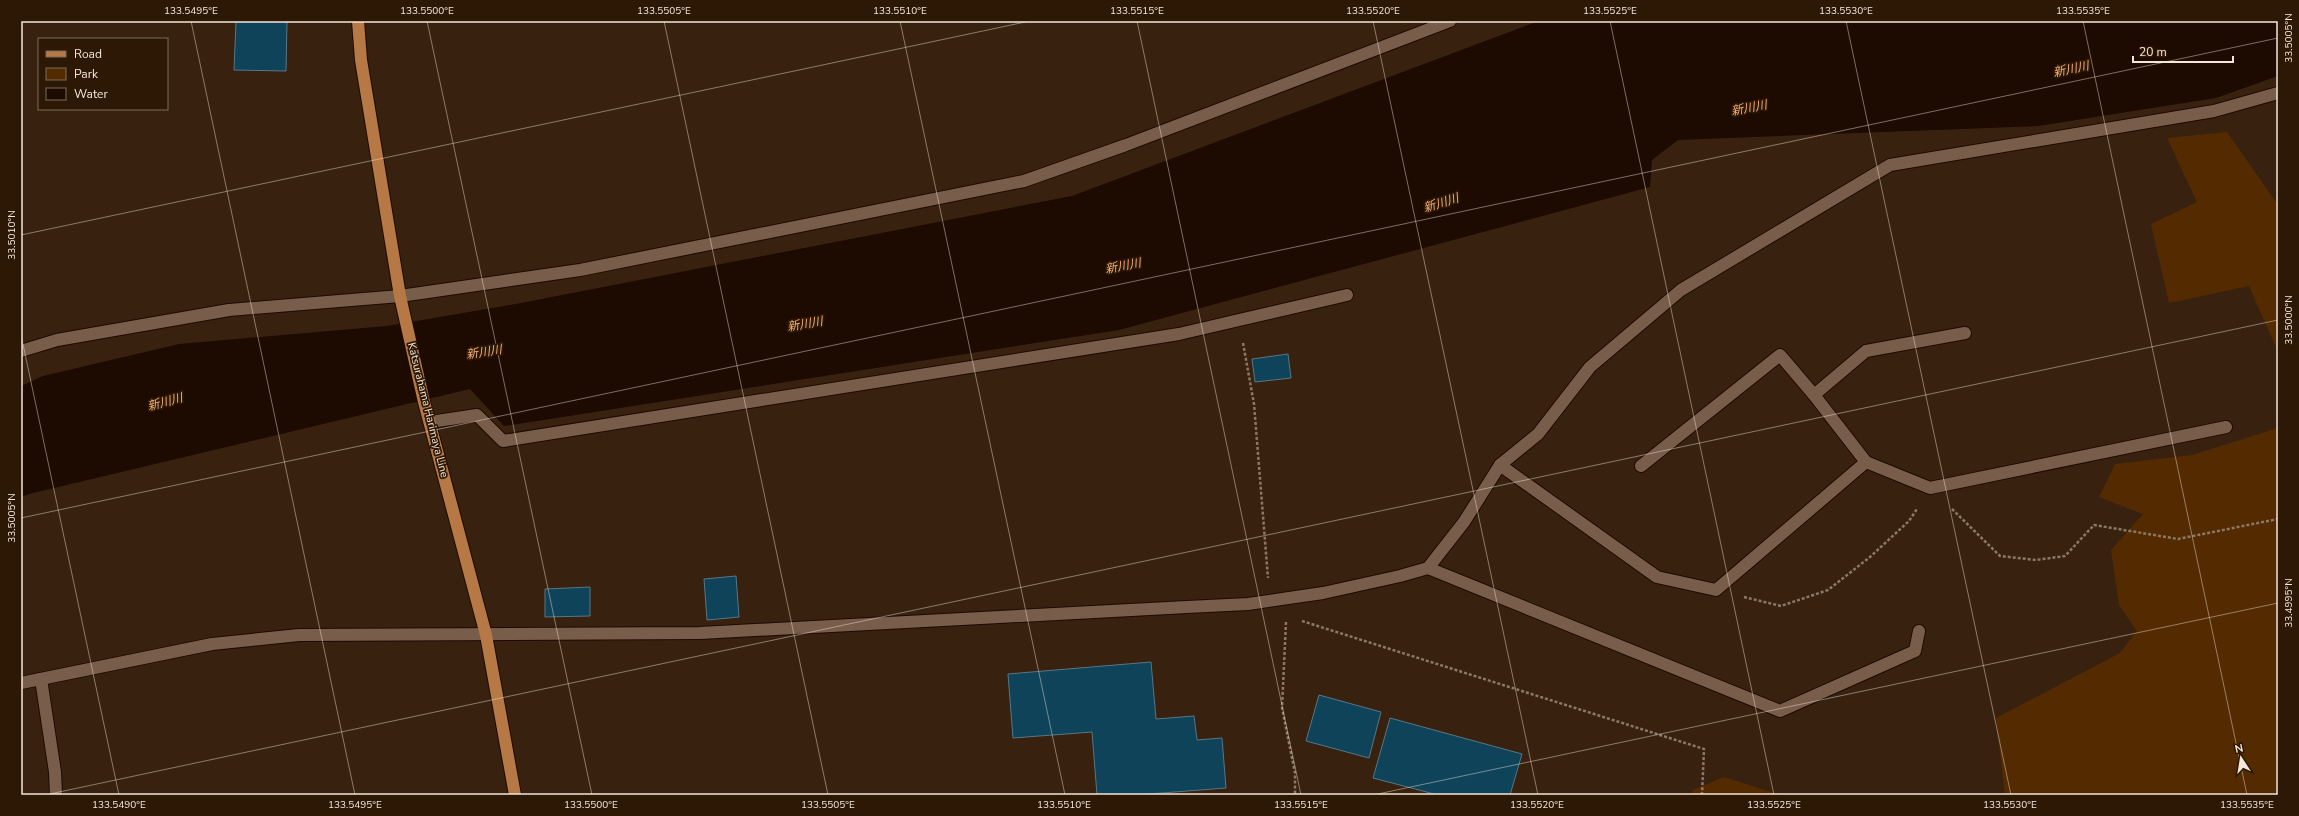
<svg xmlns="http://www.w3.org/2000/svg" width="2299" height="816" viewBox="0 0 2299 816" font-family="'Nunito Sans','Noto Sans JP',sans-serif">
<rect width="100%" height="100%" fill="#38220f"/>
<g fill="#542a00">
<path d="M2227,132l51,73v147l-29,-66 -80,17 -18,-79 46,-22 -30,-64z"/>
<path d="M2278,428v367h-273l-9,-77 124,-65 17,-22 -18,-26 -8,-55 32,-36 -44,-17 16,-33 77,-9z"/>
<path d="M1724,777l57,18h-89l1,-5z"/>
</g>
<path fill="#1d0a00" d="M1539,21h739v55l-62,22 -178,28 -360,14 -26,20 -2,27 -531,143 -615,96 -34,-37 -437,104 -12,4v-111l22,-10 136,-32 208,-18 134,-23 551,-107z"/>
<g fill="#0e4359" stroke="#567787">
<path d="M236,21h51l-1,50 -52,-1z"/>
<path d="M1288,354l3,24 -36,4 -3,-23z"/>
<path d="M736,576l3,41 -32,3 -3,-41z"/>
<path d="M590,587v29l-45,1v-28z"/>
<path d="M1151,662l5,57 38,-3 3,24 25,-2 4,50 -90,7h-39l-5,-63 -79,6 -5,-64z"/>
<path d="M1319,695l62,17 -12,46 -63,-17z"/>
<path d="M1390,718l132,36 -12,41h-72l-65,-17z"/>
</g>
<g fill="none" stroke-linecap="round" stroke-linejoin="round">
<defs>
<g id="minor">
<path d="M21,351l36,-11 172,-30 171,-14 180,-26 444,-89 102,-36 324,-124"/>
<path d="M1814,395l52,-44 99,-18"/>
<path d="M430,422l47,-7 26,26 676,-107 168,-39"/>
<path d="M1641,466l139,-111 34,40 52,67 64,26 296,-61"/>
<path d="M1428,568l352,143 135,-60 4,-20"/>
<path d="M41,679l14,93 1,23"/>
<path d="M21,683l191,-39 87,-9 401,-2 487,-26 61,-3 75,-11 77,-17 28,-8 36,-46 36,-57 38,-31 52,-67 91,-77 209,-125 324,-54 64,-18"/>
</g>
<path id="tertiary" d="M1500,465l157,112 59,13 150,-128"/>
<path id="primary" d="M358,21l3,39 39,236 24,106 62,233 29,160"/>
</defs>
<use href="#minor" stroke="#1e0a00" stroke-width="14"/>
<use href="#tertiary" stroke="#1e0a00" stroke-width="14"/>
<use href="#primary" stroke="#1e0a00" stroke-width="14"/>
<g stroke="#8b7868" stroke-width="2.5" stroke-dasharray="3 2" stroke-linecap="butt">
<path d="M1243,343l11,61 14,174"/>
<path d="M1952,509l48,47 36,4 29,-4 29,-31 84,14 100,-20"/>
<path d="M1744,597l37,9 47,-16 42,-33 39,-36 8,-12"/>
<path d="M1302,621l402,128 -2,46"/>
<path d="M1286,622l-4,86 13,65v22"/>
</g>
<use href="#minor" stroke="#785e4a" stroke-width="12"/>
<use href="#tertiary" stroke="#785e4a" stroke-width="12"/>
<use href="#primary" stroke="#b67945" stroke-width="12"/>
</g>
<path fill="none" stroke="#f5e6da" stroke-width="1" stroke-opacity="0.45" d="M191,21l164,774M427,21l165,774M664,21l164,774M900,21l165,774M1137,21l164,774M1373,21l165,774M1610,21l164,774M1846,21l165,774M2083,21l164,774M21,235l1009,-214M21,335l98,460M21,518l2257,-480M45,795l2233,-475M1373,795l905,-192"/>
<g text-anchor="middle" dominant-baseline="central" stroke-width="3.5" stroke-linejoin="round" paint-order="stroke">
<g font-size="11" fill="#f5e6da" stroke="#2d1806">
<text transform="translate(428 410) rotate(76)">Katsurahama Harimaya Line</text>
</g>
<g font-size="12" font-style="italic" fill="#f5af77" stroke="#2d1806">
<text transform="translate(2071 69) rotate(-12)">新川川</text>
<text transform="translate(1749 108) rotate(-11)">新川川</text>
<text transform="translate(1441 203) rotate(-18)">新川川</text>
<text transform="translate(1123 266) rotate(-11)">新川川</text>
<text transform="translate(805 324) rotate(-10)">新川川</text>
<text transform="translate(484 352) rotate(-9)">新川川</text>
<text transform="translate(165 402) rotate(-15)">新川川</text>
</g>
</g>
<rect width="2299" height="816" fill="none" stroke="#2d1806" stroke-width="44"/>
<rect x="38" y="38" width="130" height="72" fill="#2d1806" stroke="#7d6a5b"/>
<rect x="46" y="51" width="20" height="6" fill="#b67945" stroke="#7d6a5b"/>
<text x="74" y="58" font-size="12" fill="#f5e6da">Road</text>
<rect x="46" y="68" width="20" height="12" fill="#542a00" stroke="#7d6a5b"/>
<text x="74" y="78" font-size="12" fill="#f5e6da">Park</text>
<rect x="46" y="88" width="20" height="12" fill="#1d0a00" stroke="#7d6a5b"/>
<text x="74" y="98" font-size="12" fill="#f5e6da">Water</text>
<g transform="translate(2241 758) rotate(348)" stroke="#2d1806" stroke-width="3" paint-order="stroke">
<path d="M0-3L7 15L0 10L-7 15Z" fill="#f5e6da"/>
<text y="-6" font-size="11" font-weight="bold" text-anchor="middle" fill="#f5e6da">N</text>
</g>
<path d="M2133 56v6h100v-6" fill="none" stroke="#f5e6da" stroke-width="2"/>
<text x="2139" y="56" font-size="12" fill="#f5e6da" stroke="#2d1806" stroke-width="3" paint-order="stroke">20 m</text>
<rect x="22" y="22" width="2255" height="772" fill="none" stroke="#f5e6da" stroke-width="1.5"/>
<g font-size="10" text-anchor="middle" fill="#f5e6da">
<text x="191" y="14">133.5495°E</text>
<text x="427" y="14">133.5500°E</text>
<text x="664" y="14">133.5505°E</text>
<text x="900" y="14">133.5510°E</text>
<text x="1137" y="14">133.5515°E</text>
<text x="1373" y="14">133.5520°E</text>
<text x="1610" y="14">133.5525°E</text>
<text x="1846" y="14">133.5530°E</text>
<text x="2083" y="14">133.5535°E</text>
<text transform="translate(2288 38) rotate(-90)" y="4">33.5005°N</text>
<text transform="translate(11 235) rotate(-90)" y="4">33.5010°N</text>
<text transform="translate(2288 320) rotate(-90)" y="4">33.5000°N</text>
<text transform="translate(11 518) rotate(-90)" y="4">33.5005°N</text>
<text transform="translate(2288 603) rotate(-90)" y="4">33.4995°N</text>
<text x="119" y="808">133.5490°E</text>
<text x="355" y="808">133.5495°E</text>
<text x="591" y="808">133.5500°E</text>
<text x="828" y="808">133.5505°E</text>
<text x="1064" y="808">133.5510°E</text>
<text x="1301" y="808">133.5515°E</text>
<text x="1537" y="808">133.5520°E</text>
<text x="1774" y="808">133.5525°E</text>
<text x="2010" y="808">133.5530°E</text>
<text x="2247" y="808">133.5535°E</text>
</g>
</svg>
